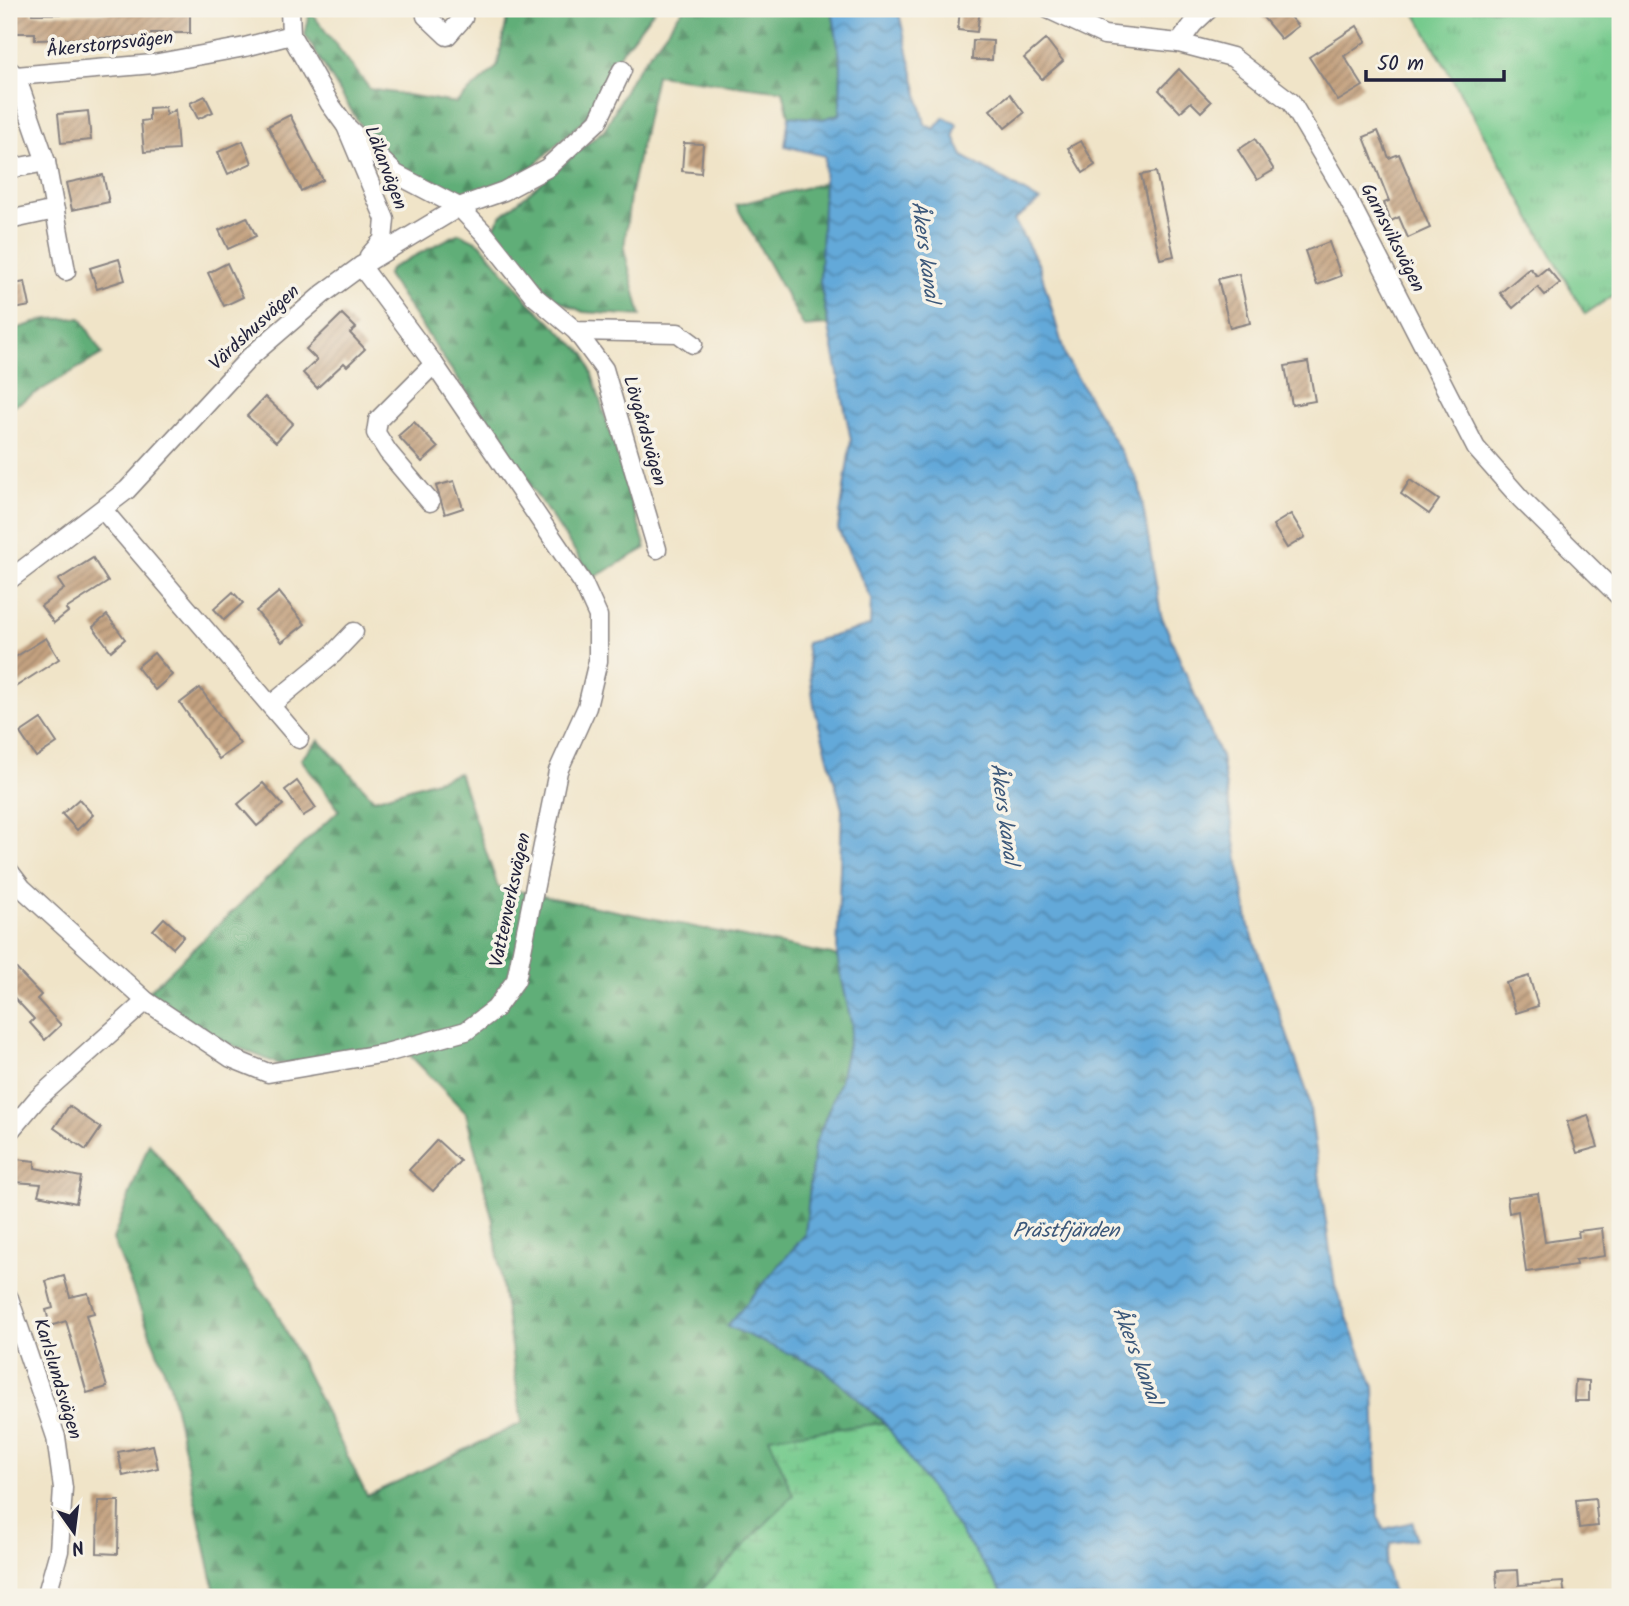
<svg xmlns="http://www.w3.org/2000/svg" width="1629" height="1606" viewBox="0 0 1629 1606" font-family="Kalam,sans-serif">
<defs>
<pattern id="grass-tufts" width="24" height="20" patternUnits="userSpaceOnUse" patternTransform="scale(1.75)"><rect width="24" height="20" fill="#76ca8d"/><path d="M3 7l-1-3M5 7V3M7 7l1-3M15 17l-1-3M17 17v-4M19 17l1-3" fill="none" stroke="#66ad7b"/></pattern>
<pattern id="forest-firs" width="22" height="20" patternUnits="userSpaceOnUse" patternTransform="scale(1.75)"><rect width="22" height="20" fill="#60ae78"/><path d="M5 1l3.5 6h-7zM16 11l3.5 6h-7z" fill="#4f8d64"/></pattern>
<pattern id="wetland-marsh" width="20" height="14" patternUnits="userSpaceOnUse" patternTransform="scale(1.75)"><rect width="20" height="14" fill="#76ca8d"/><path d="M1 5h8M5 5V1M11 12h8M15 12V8" fill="none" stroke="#66ad7b"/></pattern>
<pattern id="water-waves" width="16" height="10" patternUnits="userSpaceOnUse" patternTransform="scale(1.75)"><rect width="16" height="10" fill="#63a9d9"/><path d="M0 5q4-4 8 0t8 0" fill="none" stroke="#5189b1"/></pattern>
<pattern id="building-hatch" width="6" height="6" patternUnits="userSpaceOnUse" patternTransform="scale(1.75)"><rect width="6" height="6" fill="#c4a280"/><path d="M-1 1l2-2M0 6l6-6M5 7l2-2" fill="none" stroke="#9f846a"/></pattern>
</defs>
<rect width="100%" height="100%" fill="#f7f3e8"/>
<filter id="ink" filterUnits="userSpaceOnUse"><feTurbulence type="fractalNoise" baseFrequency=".0143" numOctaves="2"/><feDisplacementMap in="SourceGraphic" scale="14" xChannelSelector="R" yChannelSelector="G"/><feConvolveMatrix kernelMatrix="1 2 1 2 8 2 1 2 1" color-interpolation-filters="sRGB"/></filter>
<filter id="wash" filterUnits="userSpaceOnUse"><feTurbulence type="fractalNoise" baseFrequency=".00686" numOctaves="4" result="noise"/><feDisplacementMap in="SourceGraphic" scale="28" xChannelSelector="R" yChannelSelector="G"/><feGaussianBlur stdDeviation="1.57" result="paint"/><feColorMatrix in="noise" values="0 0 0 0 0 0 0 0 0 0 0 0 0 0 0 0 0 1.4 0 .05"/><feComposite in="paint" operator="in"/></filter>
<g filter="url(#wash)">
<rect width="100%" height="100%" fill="#f0e4c8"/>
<path fill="url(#grass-tufts)" stroke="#4c7664" stroke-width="2" d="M1413,9h207v282l-35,23z"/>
<g fill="url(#forest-firs)" stroke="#41685a" stroke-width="2">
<path d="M509,9h146l-38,49 -31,60 -52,47 -55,40 -88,-30 -86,-140 5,-24 60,78 86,14 41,-36z"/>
<path d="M683,9h149l9,55 -1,50 -17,5 -34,-3 -6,-25 -127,-16 -26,121 -6,53 17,67 -58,-4 -42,-20 -49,-62 9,-14 104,-87 27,-52z"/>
<path d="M824,183l-4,99 8,43 -24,2 -68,-122z"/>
<path d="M459,233l21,10 50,60 56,52 60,193 -53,30 -206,-303 4,-7z"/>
<path d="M81,318l21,36 -93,55v-78l39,-12z"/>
<path d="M319,740l55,59 85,-26 39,114 339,69 15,70 -12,55 -26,66 -9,88 -77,91 96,43 60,54 -114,14 165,160h-719l-46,-212 -57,-146 36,-96 123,160 95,193 155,-73 -29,-201 -27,-109 -63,-65 -125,16 -65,-27 -66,-44 192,-183 -38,-51z"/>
</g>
<path fill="url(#wetland-marsh)" stroke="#4c7664" stroke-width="2" d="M884,1423l184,174h-373l98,-102 -24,-58z"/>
<path fill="url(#water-waves)" stroke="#42668a" stroke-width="2" d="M832,9h66l27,115 9,5 10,-12 13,7 -3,12 9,20 77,45 -26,19 25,45 27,93 73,125 22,132 60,142 28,169 59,169 27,191 39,101 4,130 6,12 29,-7 3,17 -25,4 -6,22 9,32h-388l-122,-175 -60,-53 -97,-43 78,-91 9,-88 26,-66 12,-55 -15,-70 5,-147 -28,-103 -8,-63 64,-17 1,-27 -33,-70 13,-89 -31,-158 5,-126 -40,-10 4,-30 34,3 17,-5 1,-50z"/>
<g id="blocks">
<g fill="url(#building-hatch)">
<path d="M9,9h23v5h44l114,-5v24h-39v4l-116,3v-7h-26z"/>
<path d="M960,9h20l-3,23 -19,-2z"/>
<path d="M1256,9h27l15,17 -17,13z"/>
<path d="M1357,26l9,15 -22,15 19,30 -25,15 -29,-44z"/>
<path d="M1046,39l17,22 -21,18 -18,-21z"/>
<path d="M973,40l20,1 -1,19h-20z"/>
<path d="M1179,69l32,33 -10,10 -10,-10 -11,10 -21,-22z"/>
<path d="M1010,94l14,19 -19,15 -15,-18z"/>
<path d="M205,96l8,16 -15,7 -8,-16z"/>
<path d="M165,107l1,8 9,-5 3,40 -34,2 -3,-31 8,-1v-12z"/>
<path d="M88,111l3,29 -30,3 -3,-29z"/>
<path d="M290,115l33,65 -22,11 -33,-65z"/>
<path d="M1378,131l11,27 10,-4 31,74 -22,10 -9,-21 -8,4 -7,-18 5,-2 -25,-64z"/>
<path d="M1255,139l19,31 -17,10 -19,-30z"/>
<path d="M243,141l9,22 -24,11 -10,-22z"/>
<path d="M1081,141l14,24 -12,8 -15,-25z"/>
<path d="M684,143l19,1 -2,29 -19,-2z"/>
<path d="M1156,172l18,84 -14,3 -19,-84z"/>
<path d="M103,175l6,27 -37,8 -6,-27z"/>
<path d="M247,217l9,19 -28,13 -9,-19z"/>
<path d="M1329,242l12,34 -24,9 -12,-34z"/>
<path d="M119,259l6,21 -28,9 -7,-21z"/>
<path d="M227,263l16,34 -19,9 -16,-33z"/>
<path d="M1530,268l7,8 10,-8 13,15 -15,12 -7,-8 -25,21 -13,-15z"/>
<path d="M1239,274l11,49 -20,5 -12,-49z"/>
<path d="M25,282l5,24 -21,4v-25z"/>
<path d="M342,314l14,14 -6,5 15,16 -18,17 -3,-3 -27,25 -14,-15 14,-13 -11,-11z"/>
<path d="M1308,362l7,39 -23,4 -7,-39z"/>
<path d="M265,397l28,26 -17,19 -29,-26z"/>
<path d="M414,422l24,26 -16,14 -24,-26z"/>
<path d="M1410,480l29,20 -10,14 -28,-20z"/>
<path d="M454,481l9,27 -18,6 -9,-28z"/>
<path d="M1291,514l14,23 -18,11 -14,-23z"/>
<path d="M93,558l15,24 -42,27 2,3 -14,11 -13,-17 23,-17 -6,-9z"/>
<path d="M233,592l10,11 -19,17 -10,-11z"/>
<path d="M279,592l26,32 -23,18 -26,-31z"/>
<path d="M107,615l18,24 -14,12 -18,-24z"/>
<path d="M46,638l13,21 -50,32v-30z"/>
<path d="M154,653l18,22 -17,15 -18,-23z"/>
<path d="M200,688l40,56 -21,15 -39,-56z"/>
<path d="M41,719l16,24 -21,14 -16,-24z"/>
<path d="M297,781l19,27 -13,8 -18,-26z"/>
<path d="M263,783l20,22 -26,21 -19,-22z"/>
<path d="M79,799l14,16 -16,15 -15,-16z"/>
<path d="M164,918l20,18 -11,12 -20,-18z"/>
<path d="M9,961l32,34 -4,4 24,26 -16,15 -15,-17 4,-4 -25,-27z"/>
<path d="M1529,976l9,30 -22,7 -10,-30z"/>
<path d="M69,1106l32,22 -15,22 -32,-22z"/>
<path d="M1588,1115l10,32 -21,6 -10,-31z"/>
<path d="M437,1140l23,21 -27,30 -24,-21z"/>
<path d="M16,1159l19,2v7l46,9 -5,26 -38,-8 3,-11 -26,-2z"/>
<path d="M1538,1193l7,49 34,-5 -1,-6 24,-3 3,28 -30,4 1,5 -50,7 -8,-61 -9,2 -2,-16z"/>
<path d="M64,1276l6,21 18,-4 6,20 -8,2 21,72 -20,6 -21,-72 -16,5 -4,-16 7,-2 -7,-27z"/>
<path d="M1575,1380l14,1v20h-15z"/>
<path d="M153,1445l5,23 -35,8 -5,-24z"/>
<path d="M1595,1498l3,28 -19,2 -3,-28z"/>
<path d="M98,1501h21l-1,53 -21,-1z"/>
<path d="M1518,1570l1,15 44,-3 2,15h-67l-2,-26z"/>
</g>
</g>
</g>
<g filter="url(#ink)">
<use href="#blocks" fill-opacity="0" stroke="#898382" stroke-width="2"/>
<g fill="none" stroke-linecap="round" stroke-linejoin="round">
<defs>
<g id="street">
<path d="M290,9l1,26 39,69 16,22 39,93 -2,21 -14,16"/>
<path d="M427,9l-1,7 21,20 16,-18 -3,-9"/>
<path d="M1048,9l56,26 75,8 53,14 59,45 55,93 130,253 45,51 99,98"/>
<path d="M1179,43l14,-19 16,-15"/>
<path d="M9,70l7,6 137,-12 92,-17 46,-12"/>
<path d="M16,76l30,86 20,109"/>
<path d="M346,126l50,48 63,33 45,-16 43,-23 51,-47 24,-51"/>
<path d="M9,169l37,-7"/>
<path d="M9,220l46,-10"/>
<path d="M576,331l28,38 53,180"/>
<path d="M430,502l-42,-50 -12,-19 2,-13 56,-56"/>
<path d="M103,510l196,229"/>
<path d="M9,580l118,-90 123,-133 73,-63 38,-28 98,-59 25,26 50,63 42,35 102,2 15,11"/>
<path d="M271,705l62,-51 21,-22"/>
<path d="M9,871l13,17 124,113 85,57 37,15 118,-20 80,-22 29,-22 21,-29 42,-209 29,-64 11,-46v-45l-15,-33 -149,-219 -73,-98"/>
<path d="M9,1132l28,-33 109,-98"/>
<path d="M9,1298l47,139 7,51 -4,63 -13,46"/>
</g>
</defs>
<use href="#street" stroke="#898382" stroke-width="21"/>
<use href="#street" stroke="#fff" stroke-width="18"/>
</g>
</g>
<g text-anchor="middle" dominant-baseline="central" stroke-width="7" stroke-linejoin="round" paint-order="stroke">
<g font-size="19" fill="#22223b" stroke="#f7f3e8">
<text transform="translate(110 45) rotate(-6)">Åkerstorpsvägen</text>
<text transform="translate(385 168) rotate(69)">Läkarvägen</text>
<text transform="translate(1392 238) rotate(63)">Garnsviksvägen</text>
<text transform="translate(255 328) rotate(-43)">Värdshusvägen</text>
<text transform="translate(644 431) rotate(74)">Lövgårdsvägen</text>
<text transform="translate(511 900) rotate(-78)">Vattenverksvägen</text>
<text transform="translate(57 1379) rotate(73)">Karlslundsvägen</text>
</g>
<g font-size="21" font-style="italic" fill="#3c587a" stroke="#f7f3e8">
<text transform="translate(924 252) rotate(82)">Åkers kanal</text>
<text transform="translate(1003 814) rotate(82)">Åkers kanal</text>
<text x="1066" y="1231">Prästfjärden</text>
<text transform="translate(1136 1356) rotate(69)">Åkers kanal</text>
</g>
</g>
<rect width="1629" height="1606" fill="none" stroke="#f7f3e8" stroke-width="35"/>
<g transform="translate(74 1532) rotate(166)" stroke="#f7f3e8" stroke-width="5" paint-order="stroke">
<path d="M0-5L12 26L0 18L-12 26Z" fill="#22223b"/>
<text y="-10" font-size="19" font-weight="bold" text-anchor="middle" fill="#22223b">N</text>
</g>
<path d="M1366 70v10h138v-10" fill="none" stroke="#22223b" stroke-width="3.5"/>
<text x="1377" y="70" font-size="21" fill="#22223b" stroke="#f7f3e8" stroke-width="5" paint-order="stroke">50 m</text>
</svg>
